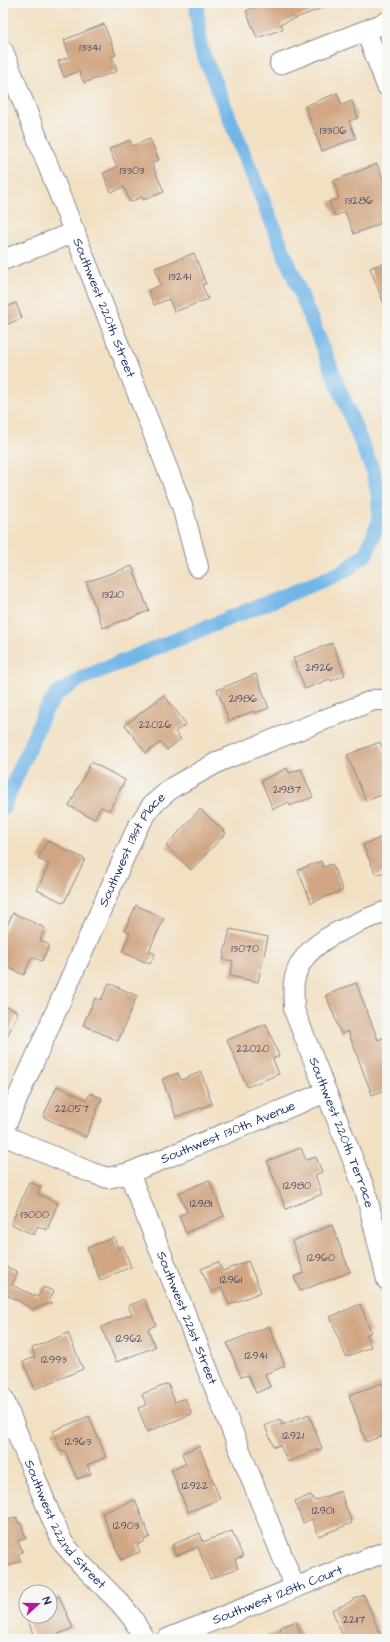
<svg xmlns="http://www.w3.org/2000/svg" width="390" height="1642" viewBox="0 0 390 1642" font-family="'Architects Daughter',sans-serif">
<rect width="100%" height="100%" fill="#f6f6f2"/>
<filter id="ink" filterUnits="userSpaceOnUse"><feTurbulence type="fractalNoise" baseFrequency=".025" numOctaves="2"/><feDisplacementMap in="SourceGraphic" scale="8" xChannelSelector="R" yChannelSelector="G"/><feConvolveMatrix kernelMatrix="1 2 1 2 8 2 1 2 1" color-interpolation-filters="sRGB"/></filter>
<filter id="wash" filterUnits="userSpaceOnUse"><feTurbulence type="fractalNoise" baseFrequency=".012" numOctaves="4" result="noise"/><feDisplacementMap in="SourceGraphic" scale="16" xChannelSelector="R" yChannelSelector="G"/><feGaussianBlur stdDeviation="0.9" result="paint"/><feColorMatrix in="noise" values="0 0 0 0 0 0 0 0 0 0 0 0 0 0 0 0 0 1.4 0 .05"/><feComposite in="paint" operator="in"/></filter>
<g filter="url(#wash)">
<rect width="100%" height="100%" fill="#f2e0c3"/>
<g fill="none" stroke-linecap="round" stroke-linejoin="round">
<path stroke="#72b6e8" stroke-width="15" d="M3,808l42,-97 12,-17 25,-16 261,-106 23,-18 13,-33v-22l-5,-25 -174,-428 -3,-36 2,-7"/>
</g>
<g id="blocks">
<g fill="#d1a682">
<path d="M264,3h68v1l-51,20 2,5 -26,9 -11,-27z"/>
<path d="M104,24l12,31 -4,2 5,14 -33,12 -5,-12 -15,6 -6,-16 12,-4 -6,-17z"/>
<path d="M337,93l5,12 10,-4 6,17 -9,3 7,17 -34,13 -17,-45z"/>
<path d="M150,139l9,21 -7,3 12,29 -21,8 -1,-3 -12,5 -6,-15 -13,5 -8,-19 14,-6 -8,-18 21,-9 2,6z"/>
<path d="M377,164l10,25v32l-33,13 -9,-22 -10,4 -6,-14 10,-4 -6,-17z"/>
<path d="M194,253l12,31 -4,1 6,14 -34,13 -5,-13 -15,6 -6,-15 13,-5 -6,-17z"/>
<path d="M387,262v47h-1l-16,-41z"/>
<path d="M16,303l6,15 -19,8v-18z"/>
<path d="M132,566l17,45 -46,17 -17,-46z"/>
<path d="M332,643l13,32 -14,6 -1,-2 -25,10 -12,-31z"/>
<path d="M256,674l13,34 -14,5 -1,-2 -25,10 -12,-31z"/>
<path d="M164,695l22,29 -11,8 6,7 -14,11 -6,-8 -15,11 -21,-28z"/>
<path d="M380,742l7,16v35l-21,8 -19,-46z"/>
<path d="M91,762l34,18 -16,31 -8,-4 -7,12 -25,-13z"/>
<path d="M287,768l2,5 12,-4 12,28 -23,9 -1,-4 -16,7 -12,-28z"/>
<path d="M200,809l26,24 -35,37 -25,-24z"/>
<path d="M387,835v36l-11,4 -13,-30z"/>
<path d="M47,841l38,18 -21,44 -27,-13 12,-26 -11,-5z"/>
<path d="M321,861l2,6 9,-3 11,26 -32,13 -13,-33z"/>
<path d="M136,905l28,13 -15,33 6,3 -5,10 -28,-12 8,-19 -5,-3z"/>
<path d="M13,913l32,15 -5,12 9,5 -7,16 -10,-4 -8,18 -21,-10v-31z"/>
<path d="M230,929l38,8 -10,45 -28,-6 3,-15 -10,-2z"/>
<path d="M109,983l28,13 -19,45 -35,-16 12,-27 6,2z"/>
<path d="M356,983l22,57 9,-4v53l-15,6 -24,-64 -7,3 -15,-39z"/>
<path d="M3,1005l15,7 -15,34z"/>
<path d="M266,1024l13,32 -6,3 6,15 -32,13 -20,-47z"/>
<path d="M201,1072l11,32 -36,13 -14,-38 16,-6 3,7z"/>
<path d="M57,1086l30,14 3,-7 12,5 -16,39 -43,-20z"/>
<path d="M301,1148l5,12 10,-3 6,15 -7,3 7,19 -36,15 -19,-48z"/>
<path d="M209,1180l15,36 -38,17 -7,-17 8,-4 -8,-19z"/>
<path d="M29,1182l12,5 -3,7 20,9 -11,27 -9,-4 -4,9 -23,-11z"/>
<path d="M332,1225l18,47 -50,19 -6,-14 10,-4 -12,-32z"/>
<path d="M114,1237l4,11 5,-2 8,21 -31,13 -13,-32z"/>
<path d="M248,1261l13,31 -32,13 -7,-17 -11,4 -10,-23 17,-7 5,9z"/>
<path d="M3,1265l15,7 -6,13 26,12 5,-10 11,4 -5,11 3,1 -19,6 -26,-14 -4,9z"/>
<path d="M145,1299l11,26 -8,4 7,18 -39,15 -15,-35 31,-13 -4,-8z"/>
<path d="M360,1304l11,28 -5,3 5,12 -25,10 -16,-40z"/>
<path d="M269,1326l16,40 -20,8 5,13 -14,6 -8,-18 -7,2 -14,-34z"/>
<path d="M68,1333l15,36 -48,20 -12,-27 12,-5 -3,-9z"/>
<path d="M382,1383l5,14v37l-21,8 -17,-47z"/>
<path d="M168,1384l7,18 10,-4 7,16 -45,18 -9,-24 8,-3 -4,-11z"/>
<path d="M309,1414l13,34 -34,14 -8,-17 -6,2 -9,-21 15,-7 2,6z"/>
<path d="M89,1416l17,41 -19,8 4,9 -14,5 -12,-28 -4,1 -8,-21z"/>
<path d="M199,1446l21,53 -32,13 -17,-42 15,-6 -4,-11z"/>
<path d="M340,1491l12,32 -33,13 -7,-17 -9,4 -8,-22 16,-6 3,6z"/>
<path d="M135,1500l15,37 -6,3v2l-7,3 3,7 -19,8 -19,-47z"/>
<path d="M16,1517l2,6 2,-1 6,16 -8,3 5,11 -5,2 3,7 -18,7v-46z"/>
<path d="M232,1531l11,26 -8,2 3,9 -28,11 -12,-32 -22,9 -4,-11 28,-12 3,9z"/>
<path d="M364,1595l18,44h-38l-12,-29 21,-9v-2z"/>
<path d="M59,1596l14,32 -26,11h-12l-9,-23h24v-16z"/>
<path d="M296,1621l7,18h-44l22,-9 -1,-2z"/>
</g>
</g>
</g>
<g filter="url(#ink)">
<use href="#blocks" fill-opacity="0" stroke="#868890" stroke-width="1"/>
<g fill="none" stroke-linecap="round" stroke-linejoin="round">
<defs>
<g id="minor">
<path d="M366,31l21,55"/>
<path id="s1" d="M3,51l179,455 16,61"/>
<path d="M280,64l107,-42"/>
<path d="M3,260l72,-28"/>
<path id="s2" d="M387,911c-33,13 -87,30 -93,71 -1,9 0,19 0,28l72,183 21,87"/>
<path id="s3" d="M3,1131l134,-303 15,-23 21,-18 47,-26 154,-61h13"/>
<path id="s4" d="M3,1135l89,38 16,5 21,-5 197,-81"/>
<path id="s5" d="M129,1173l166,415"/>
<path id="s6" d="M3,1398l49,121 11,24 20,23 37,37 13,16 11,20"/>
<path id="s7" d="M167,1639l220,-88"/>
</g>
</defs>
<use href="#minor" stroke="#868890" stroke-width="22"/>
<use href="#minor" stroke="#fff" stroke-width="20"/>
</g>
</g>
<g text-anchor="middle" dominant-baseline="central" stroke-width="4" stroke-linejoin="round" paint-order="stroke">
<g font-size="11" fill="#484d67">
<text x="90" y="47">13341</text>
<text x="333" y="130">13306</text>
<text x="132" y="170">13303</text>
<text x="359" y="200">13286</text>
<text x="180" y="276">13241</text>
<text x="113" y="594">13210</text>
<text x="319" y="667">21926</text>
<text x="243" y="698">21986</text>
<text x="155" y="724">22026</text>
<text x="287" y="789">21987</text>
<text x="245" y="948">13070</text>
<text x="253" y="1048">22020</text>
<text x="72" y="1108">22057</text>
<text x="297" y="1185">12980</text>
<text x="201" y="1203">12981</text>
<text x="35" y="1214">13000</text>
<text x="321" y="1257">12960</text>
<text x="231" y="1279">12961</text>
<text x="129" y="1338">12962</text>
<text x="256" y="1355">12941</text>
<text x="54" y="1359">12993</text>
<text x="293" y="1435">12921</text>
<text x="78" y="1441">12963</text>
<text x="195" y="1485">12922</text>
<text x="323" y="1510">12901</text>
<text x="126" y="1525">12903</text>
<text x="354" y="1619">22117</text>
</g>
<g font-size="13" fill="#1b2f5e" stroke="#f6f6f2">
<text stroke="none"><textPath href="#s1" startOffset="276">Southwest 220th Street</textPath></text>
<text stroke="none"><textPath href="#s3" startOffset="310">Southwest 131st Place</textPath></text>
<text stroke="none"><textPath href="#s4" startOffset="242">Southwest 130th Avenue</textPath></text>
<text stroke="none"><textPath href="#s2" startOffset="282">Southwest 220th Terrace</textPath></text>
<text stroke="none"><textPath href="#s5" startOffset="156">Southwest 221st Street</textPath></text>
<text stroke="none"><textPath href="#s6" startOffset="142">Southwest 222nd Street</textPath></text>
<text stroke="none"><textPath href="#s7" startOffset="119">Southwest 128th Court</textPath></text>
</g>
</g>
<rect width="390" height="1642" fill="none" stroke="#f6f6f2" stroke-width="16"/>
<g transform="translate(38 1604) rotate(69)"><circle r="19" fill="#f6f6f2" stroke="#9ea6b7"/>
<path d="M0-3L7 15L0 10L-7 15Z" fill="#b5179e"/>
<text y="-6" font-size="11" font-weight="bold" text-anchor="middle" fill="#1b2f5e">N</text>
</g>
</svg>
